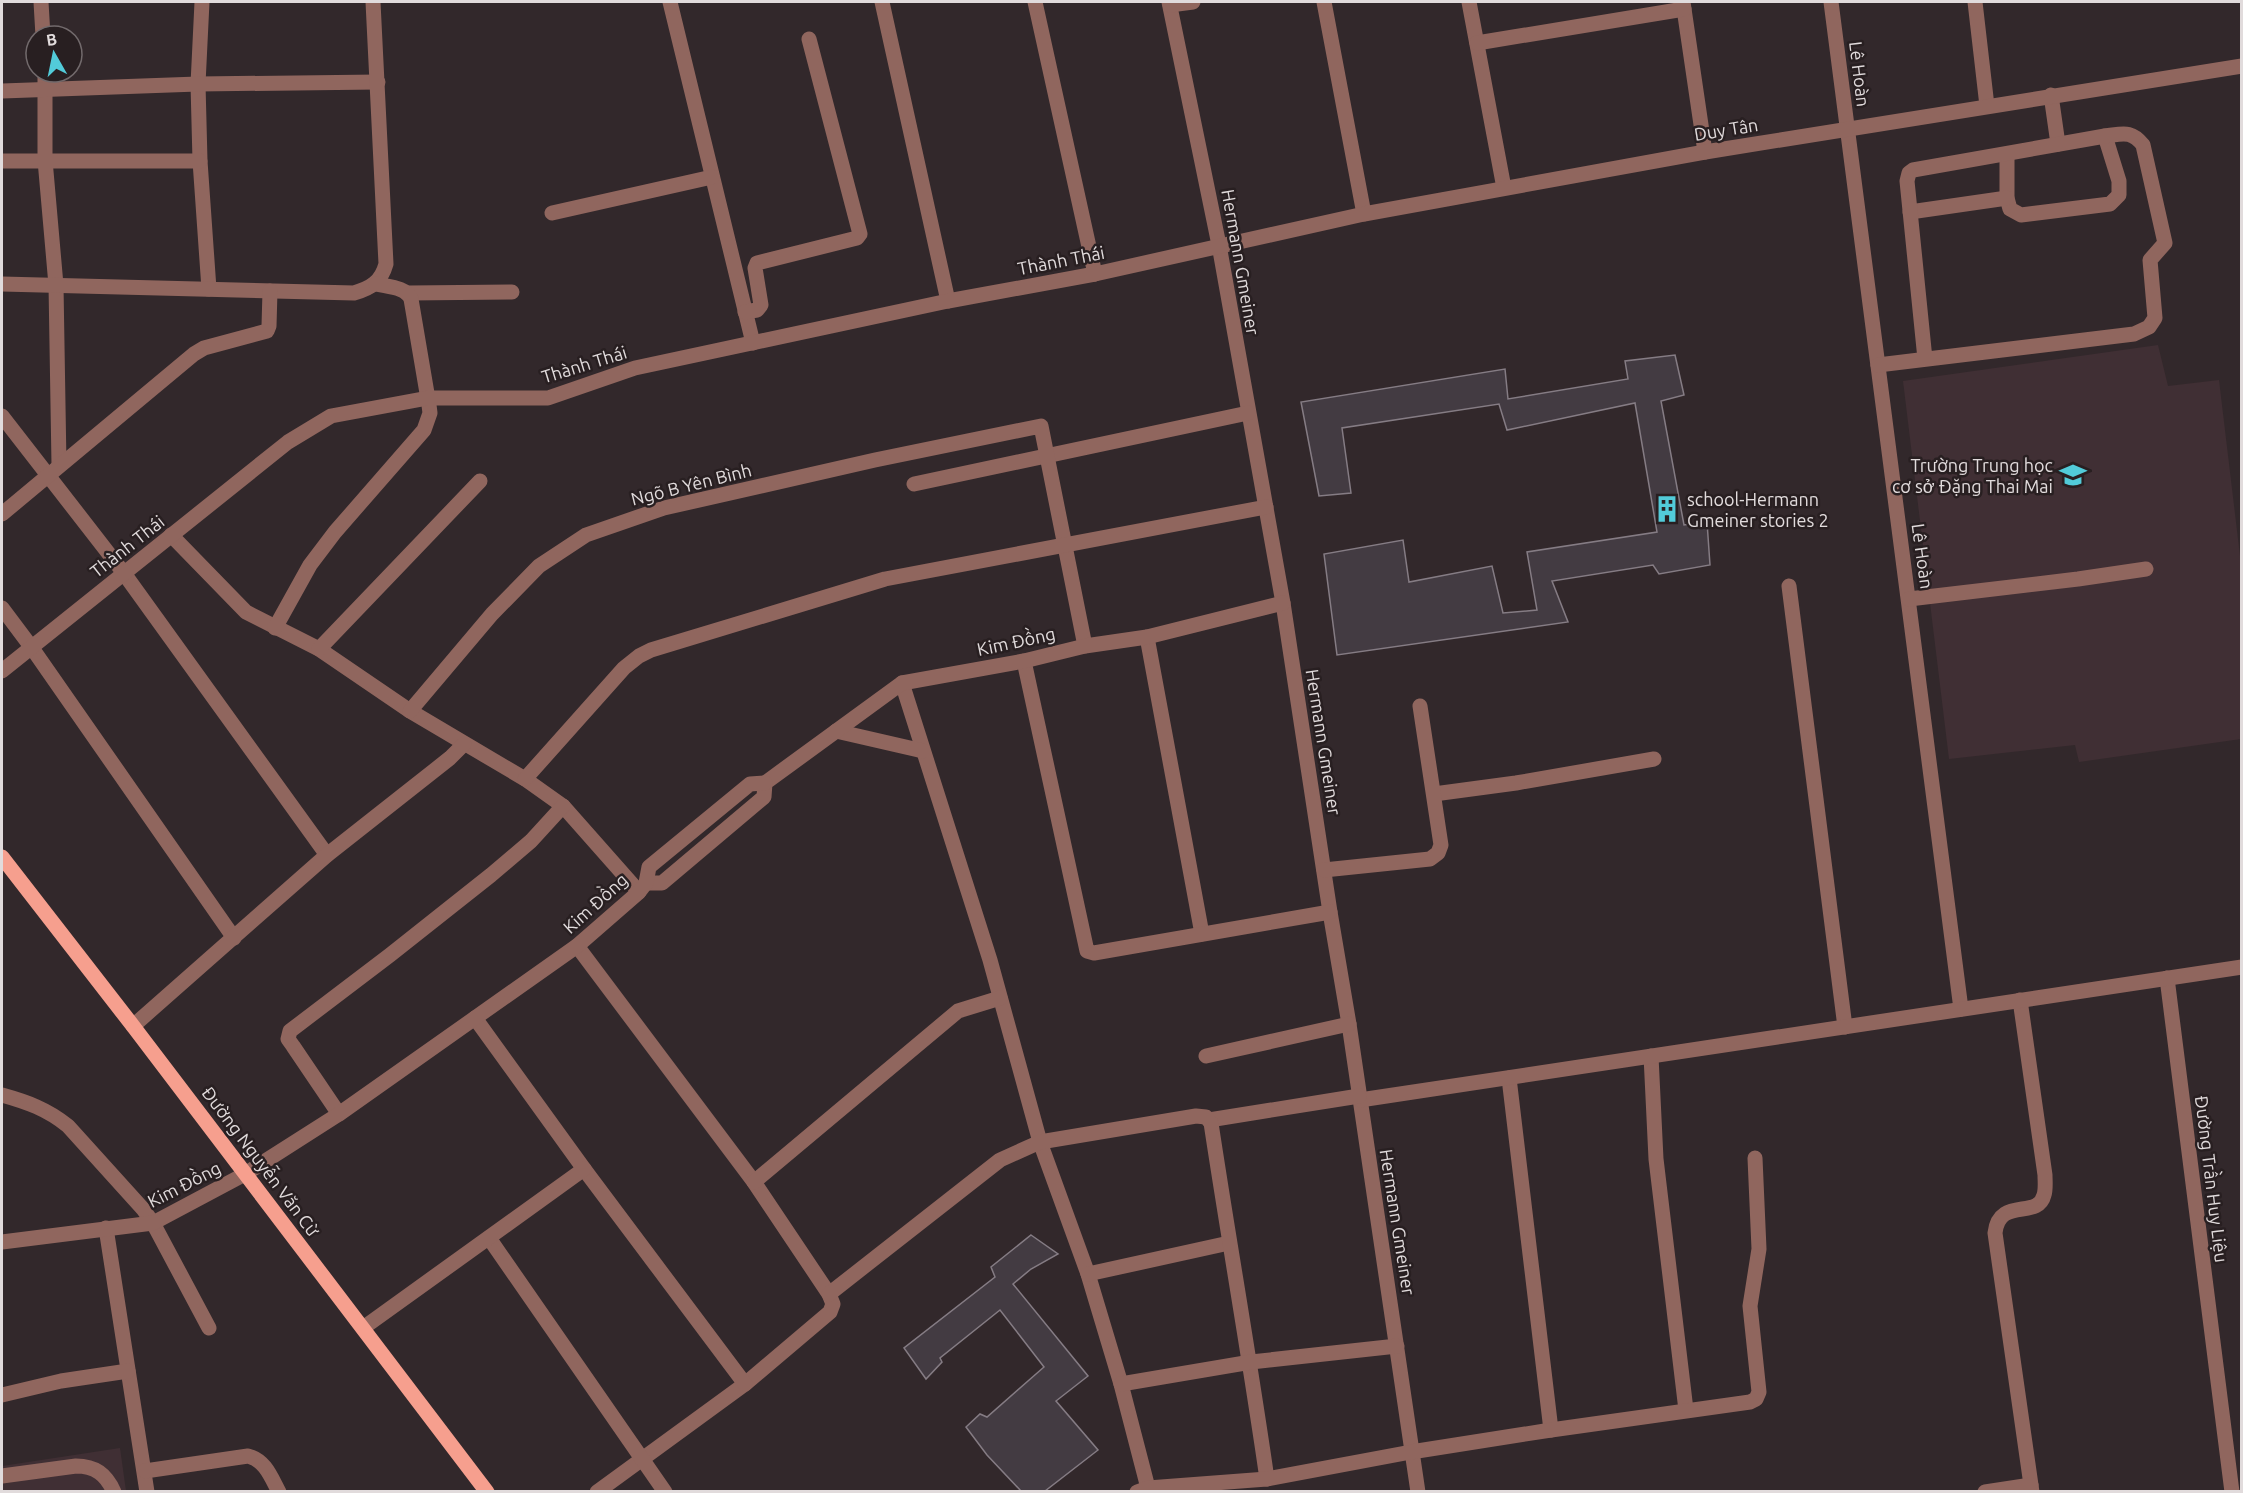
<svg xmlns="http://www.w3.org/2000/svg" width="2243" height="1493" viewBox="0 0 2243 1493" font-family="Ubuntu,sans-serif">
<rect width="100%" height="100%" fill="#32282b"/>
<g fill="#402f34">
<path d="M2158,345l10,41 51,-6 22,184v175l-162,23 -4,-17 -126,14 -46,-378z"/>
<path d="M120,1448l6,43h-124v-25z"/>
</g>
<g fill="#433b42" stroke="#857c84" stroke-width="1.5">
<path d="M1675,355l9,40 -23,6 23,124 23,-3 3,43 -51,9 -6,-9 -101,16 16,41 -231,33 -13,-101 79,-14 6,42 83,-16 11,47 34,-3 -10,-58 130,-20 -22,-129 -128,27 -8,-26 -157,24 9,65 -32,3 -18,-94 204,-33 3,30 120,-20 -3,-18z"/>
<path d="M1031,1235l27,19 -27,15 -18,15 75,92 -32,25 42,49 -53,41h-24l-34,-36 -21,-28 14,-13 7,3 57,-50 -44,-57 -60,48 2,4 -16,17 -22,-31 91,-71 -4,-10z"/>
</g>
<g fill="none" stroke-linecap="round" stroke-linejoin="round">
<g stroke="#90665e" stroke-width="15">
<path d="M41,2l2,34"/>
<path d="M202,2l-4,82 2,77 9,128"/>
<path d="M670,2l83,341"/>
<path d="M882,2l66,299"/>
<path d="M1035,2l60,272"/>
<path d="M1169,2l50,243 64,358 47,309 19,112 69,468"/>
<path d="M1324,2l40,212"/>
<path d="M1469,2l35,186"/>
<path d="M1683,2l22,150"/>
<path d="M1831,2l130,1007"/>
<path d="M1975,2l12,104"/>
<path d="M1170,5l23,-3"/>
<path d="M1477,43l207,-34"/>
<path d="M45,72v88l11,125 3,180"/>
<path d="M2,91l196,-7 180,-2"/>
<path d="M2051,95l7,49"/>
<path d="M2007,154v44l3,11 11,6 89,-11 9,-9v-14l-14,-45"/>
<path d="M2,161h198"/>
<path d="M1910,212l97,-14"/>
<path d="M552,213l160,-36"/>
<path d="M2,284l352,9c17,-5 27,-11 32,-29l-13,-262"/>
<path d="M409,293l103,-1"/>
<path d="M745,312l12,-2 4,-5 -6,-37 2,-5 100,-25 3,-4 -51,-195"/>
<path d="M1878,365l256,-31 15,-7 6,-9 -5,-58 15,-17 -22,-98c-12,-15 -20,-11 -38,-9l-192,34 -4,3 -2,8 18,178"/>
<path d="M2,416l121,156 204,283"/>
<path d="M914,484l334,-71"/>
<path d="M2,514l192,-160 10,-6 63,-17 2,-5 1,-35"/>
<path d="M171,535l75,77 73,37 91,62 115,68 38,27 76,86"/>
<path d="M1789,586l56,441"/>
<path d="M1909,599l169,-20 68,-10"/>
<path d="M2,608l30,40 202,290"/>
<path d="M275,628l35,-63 25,-33 89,-102 6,-17 -1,-8 -18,-106c-5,-12 -23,-12 -35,-15"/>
<path d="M1147,637l55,297"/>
<path d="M319,649l161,-168"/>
<path d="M1024,661l63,290 7,2 236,-41"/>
<path d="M2,671l286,-229 43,-26 27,-5 70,-13h120l87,-30 313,-67 147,-27 269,-60 341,-62 537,-86"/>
<path d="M902,683l88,277 50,182 48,132 33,110 27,104"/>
<path d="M410,711l82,-97 47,-48 47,-31 78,-27 211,-48 166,-34 44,220"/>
<path d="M836,731l87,20"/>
<path d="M525,779l99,-111 15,-12 12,-6 234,-71 381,-72"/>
<path d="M1434,794l82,-11 138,-24"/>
<path d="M1324,870l106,-11 8,-6 3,-8 -21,-139"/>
<path d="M646,883h16l102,-86 1,-14 137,-100 122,-22 61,-15 62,-9 136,-34"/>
<path d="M577,946l177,236 75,112 4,10 -3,8 -85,72 -148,108"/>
<path d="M2167,978l65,514"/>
<path d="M2020,1000l25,175c0,6 1,14 -1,20 -6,25 -45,1 -49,38l37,259"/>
<path d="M475,1018l109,151 161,215"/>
<path d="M133,1026l194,-171 123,-97 14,-14"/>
<path d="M1206,1056l143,-32"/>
<path d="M1651,1056l5,103 30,251"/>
<path d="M1509,1078l42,352"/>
<path d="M2,1095c25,7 45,14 66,31l75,83 10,14 56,105"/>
<path d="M1360,1100l882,-133"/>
<path d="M339,1114l-46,-68 -5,-7 2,-8 100,-76 101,-80 40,-34 32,-35"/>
<path d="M1209,1120l150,-24"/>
<path d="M754,1182l204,-171 42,-13"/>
<path d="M106,1228l41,264"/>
<path d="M489,1238l176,254"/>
<path d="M2,1242l151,-19 92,-49 94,-60 238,-168 62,-54 7,-9 3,-16 101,-83 15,-1"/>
<path d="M1088,1274l141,-31"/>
<path d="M829,1294l171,-134 40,-18 156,-26 10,1 5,6c18,119 39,237 56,356"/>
<path d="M363,1328l221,-159"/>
<path d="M1121,1384l130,-22 146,-16"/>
<path d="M2,1395l59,-14 67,-10"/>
<path d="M145,1471l103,-15c17,4 23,21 31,36"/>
<path d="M2,1476l74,-10c19,0 30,8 38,26"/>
<path d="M1137,1492l11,-4 119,-9 144,-27 140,-22 199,-28 6,-3 3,-7 -9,-86 9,-57 -4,-91"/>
<path d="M1985,1492l46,-7"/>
</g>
<path stroke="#f69f8e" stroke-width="15" d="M2,857l131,169 354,466"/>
</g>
<defs>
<symbol id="school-bare" viewBox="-9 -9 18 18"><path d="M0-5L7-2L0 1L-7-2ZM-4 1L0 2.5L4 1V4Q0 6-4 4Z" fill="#52cbd9" stroke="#281f21" stroke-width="2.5" paint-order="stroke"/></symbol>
<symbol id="building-bare" viewBox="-9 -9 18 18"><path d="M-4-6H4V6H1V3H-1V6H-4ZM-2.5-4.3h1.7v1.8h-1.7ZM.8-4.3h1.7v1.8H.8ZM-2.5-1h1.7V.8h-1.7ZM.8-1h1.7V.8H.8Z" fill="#52cbd9" stroke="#281f21" stroke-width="2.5" paint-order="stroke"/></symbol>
</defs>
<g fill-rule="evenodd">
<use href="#school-bare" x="2054" y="456" width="38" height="38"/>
<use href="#building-bare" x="1648" y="490" width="38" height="38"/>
</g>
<g text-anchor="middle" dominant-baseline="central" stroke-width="5" stroke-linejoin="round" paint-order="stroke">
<g font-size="18" fill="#e1dbdc" stroke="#281f21">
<text transform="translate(1860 74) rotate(83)">Lê Hoàn</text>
<text transform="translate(1726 129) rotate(-9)">Duy Tân</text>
<text transform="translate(1061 260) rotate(-11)">Thành Thái</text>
<text transform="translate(1241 262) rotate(80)">Hermann Gmeiner</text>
<text transform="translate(584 364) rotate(-17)">Thành Thái</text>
<text transform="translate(691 484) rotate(-14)">Ngõ B Yên Bình</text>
<text transform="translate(127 546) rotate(-38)">Thành Thái</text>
<text transform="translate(1923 556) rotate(82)">Lê Hoàn</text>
<text transform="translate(1016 641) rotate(-12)">Kim Đồng</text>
<text transform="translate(1324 742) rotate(81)">Hermann Gmeiner</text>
<text transform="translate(595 903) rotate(-42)">Kim Đồng</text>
<text transform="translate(261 1161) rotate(53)">Đường Nguyễn Văn Cừ</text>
<text transform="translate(2212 1179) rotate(83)">Đường Trần Huy Liệu</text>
<text transform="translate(184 1184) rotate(-27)">Kim Đồng</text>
<text transform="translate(1398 1222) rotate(81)">Hermann Gmeiner</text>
</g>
<g font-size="18" fill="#e1dbdc" stroke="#281f21" text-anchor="end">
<text x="2053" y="465">Trường Trung học<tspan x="2053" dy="21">cơ sở Đặng Thai Mai</tspan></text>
<text x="1687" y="499" text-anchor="start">school-Hermann<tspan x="1687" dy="21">Gmeiner stories 2</tspan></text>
</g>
</g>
<rect width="2243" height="1493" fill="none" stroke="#e1dbdc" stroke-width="6"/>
<g transform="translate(54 54) rotate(351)"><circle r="28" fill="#281f21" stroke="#726a6c" stroke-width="1.5"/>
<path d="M0-4.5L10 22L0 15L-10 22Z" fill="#52cbd9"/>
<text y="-9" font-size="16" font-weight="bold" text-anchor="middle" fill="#e1dbdc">B</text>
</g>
</svg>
